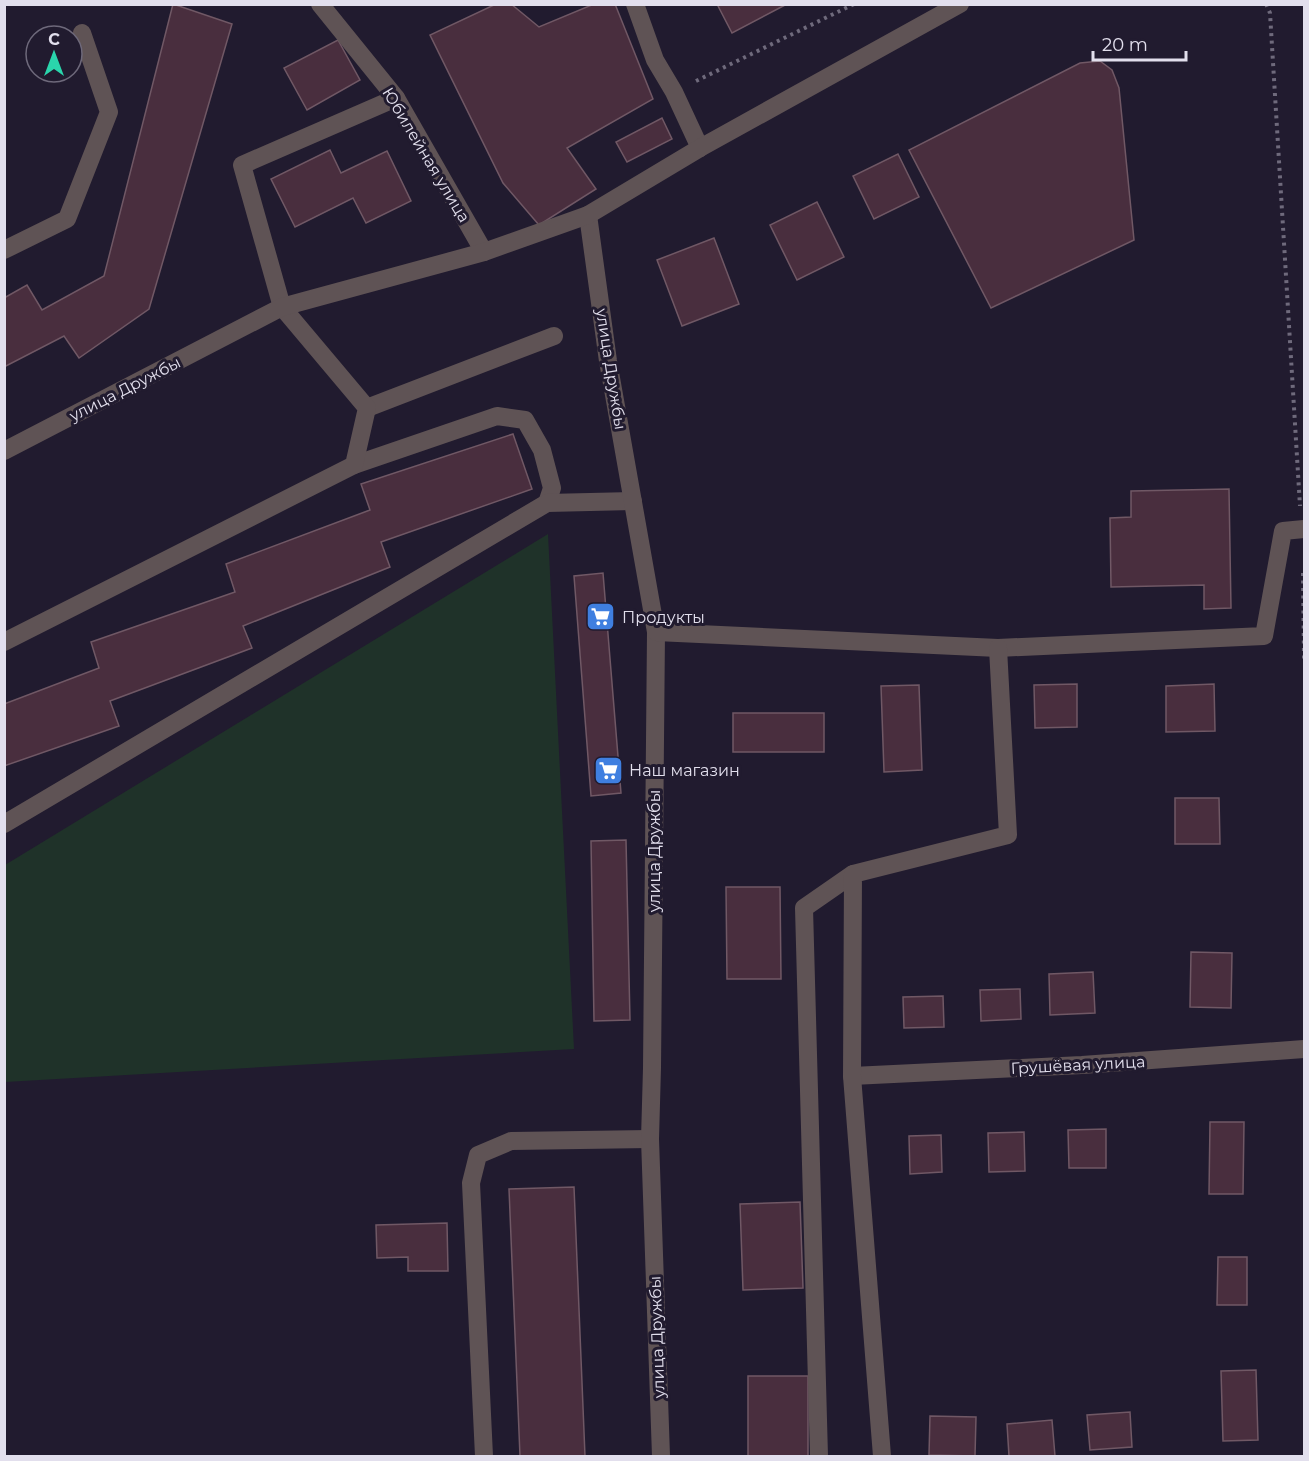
<svg xmlns="http://www.w3.org/2000/svg" width="1309" height="1461" viewBox="0 0 1309 1461" font-family="Montserrat,sans-serif">
<rect width="100%" height="100%" fill="#211b2f"/>
<path fill="#1f3229" d="M548,534l26,515 -569,33v-217z"/>
<g fill="#492e3e" stroke="#705865" stroke-width="1.5">
<path d="M173,4l59,20 -83,285 -70,49 -15,-22 -60,31v-69l23,-13 15,25 62,-34z"/>
<path d="M496,4h15l28,23 55,-23h21l38,95 -86,49 29,41 -57,36 -36,-42 -73,-148z"/>
<path d="M717,4h70l-55,29z"/>
<path d="M338,40l22,40 -53,30 -23,-42z"/>
<path d="M1100,61l12,9 7,18 15,152 -143,68 -82,-158 171,-87z"/>
<path d="M662,118l10,21 -45,23 -11,-20z"/>
<path d="M330,150l11,23 46,-22 24,50 -45,22 -13,-25 -58,29 -24,-48z"/>
<path d="M898,154l21,43 -45,22 -21,-43z"/>
<path d="M817,202l27,55 -47,23 -27,-55z"/>
<path d="M714,238l25,66 -57,22 -25,-66z"/>
<path d="M513,434l19,55 -151,53 9,25 -147,59 9,22 -142,53 9,25 -115,40v-62l95,-36 -8,-26 144,-50 -9,-28 144,-54 -9,-26z"/>
<path d="M1229,489l2,119 -27,1v-24l-93,2 -1,-69 21,-1v-26z"/>
<path d="M603,573l18,220 -30,3 -17,-220z"/>
<path d="M1077,684v43l-42,1 -1,-43z"/>
<path d="M1214,684l1,47 -49,1v-46z"/>
<path d="M919,685l3,85 -38,2 -3,-86z"/>
<rect x="733" y="713" width="91" height="39"/>
<path d="M1175,798h44l1,46h-45z"/>
<path d="M626,840l4,180 -36,1 -3,-180z"/>
<path d="M726,887h54l1,92h-54z"/>
<path d="M1191,952l41,1 -1,55 -41,-1z"/>
<path d="M1093,972l2,41 -45,2 -1,-41z"/>
<path d="M1020,989l1,30 -40,2 -1,-31z"/>
<path d="M943,996l1,31 -40,1 -1,-31z"/>
<path d="M1210,1122h34l-1,72h-34z"/>
<path d="M1106,1129v39h-37l-1,-38z"/>
<path d="M1024,1132l1,39 -36,1 -1,-39z"/>
<path d="M941,1135l1,37 -32,2 -1,-38z"/>
<path d="M574,1187l11,269h-65l-11,-267z"/>
<path d="M800,1202l3,86 -60,2 -3,-86z"/>
<path d="M447,1223l1,48h-40v-14l-31,1 -1,-33z"/>
<path d="M1218,1257h29v48h-30z"/>
<path d="M1256,1370l2,70 -35,1 -2,-70z"/>
<rect x="748" y="1376" width="60" height="80"/>
<path d="M1130,1412l2,35 -42,3 -3,-35z"/>
<path d="M930,1416l46,1 -1,39 -46,-1z"/>
<path d="M1052,1420l3,36h-46l-2,-32z"/>
</g>
<g fill="none" stroke-linecap="round" stroke-linejoin="round">
<g stroke="#6f6a7c" stroke-width="4" stroke-dasharray="3 4.5" stroke-linecap="butt">
<path d="M1266,4l4,9 30,493"/>
<path d="M696,81l158,-77"/>
<path d="M1303,573l1,86"/>
</g>
<g stroke="#5f5355" stroke-width="18">
<path d="M635,4l20,56 19,32 26,56"/>
<path d="M4,250l63,-31 42,-107 -27,-79"/>
<path d="M367,408l187,-72"/>
<path d="M354,465l143,-49 28,4 17,30 10,38 -5,15"/>
<path d="M4,642l350,-177 13,-57 -85,-101 -40,-142 154,-67"/>
<path d="M4,824l543,-321 86,-2"/>
<path d="M484,1456l-13,-273 7,-28 33,-14 139,-2"/>
</g>
<g stroke="#5f5355" stroke-width="18">
<path d="M320,4l76,94 88,154"/>
<path d="M588,215l20,146 48,271 -4,436 -2,71 11,317"/>
<path d="M4,451l278,-144 202,-55 104,-37 112,-67 260,-144"/>
<path d="M656,632l342,16 266,-12 19,-105 21,-2"/>
<path d="M852,1076l230,-11 222,-16"/>
<path d="M819,1456l-15,-548 49,-34"/>
<path d="M882,1456l-30,-380 1,-202 155,-39 -10,-187"/>
</g>
</g>
<defs>
<symbol id="supermarket-square" viewBox="-11 -11 22 22"><rect x="-9" y="-9" width="18" height="18" rx="4" fill="#3f7fe0" stroke="#211b2f"/><path d="M-6-5.5h2.5l.6 2H6L4.5 2H-2.5L-4.4-4H-6ZM-1.5 3.2a1.3 1.3 0 1 0 .1 0ZM3 3.2a1.3 1.3 0 1 0 .1 0Z" fill="#fff"/></symbol>
</defs>
<g fill-rule="evenodd">
<use href="#supermarket-square" x="584" y="600" width="33" height="33"/>
<use href="#supermarket-square" x="592" y="754" width="33" height="33"/>
</g>
<g text-anchor="middle" dominant-baseline="central" stroke-width="6" stroke-linejoin="round" paint-order="stroke">
<g font-size="16" fill="#e2dfed" stroke="#211b2f">
<text transform="translate(426 155) rotate(59)">Юбилейная улица</text>
<text transform="translate(611 369) rotate(81)">улица Дружбы</text>
<text transform="translate(125 389) rotate(-27)">улица Дружбы</text>
<text transform="translate(654 851) rotate(-90)">улица Дружбы</text>
<text transform="translate(1078 1065) rotate(-3)">Грушёвая улица</text>
<text transform="translate(657 1337) rotate(-92)">улица Дружбы</text>
</g>
<g font-size="16" fill="#e2dfed" stroke="#211b2f" text-anchor="start">
<text x="622" y="617">Продукты</text>
<text x="629" y="770">Наш магазин</text>
</g>
</g>
<rect width="1309" height="1461" fill="none" stroke="#e2dfed" stroke-width="12"/>
<g transform="translate(54 54)"><circle r="28" fill="#211b2f" stroke="#6e697b" stroke-width="1.5"/>
<path d="M0-4.5L10 22L0 15L-10 22Z" fill="#2ad5ac"/>
<text y="-9" font-size="16" font-weight="bold" text-anchor="middle" fill="#e2dfed">С</text>
</g>
<path d="M1093 51v9h93v-9" fill="none" stroke="#e2dfed" stroke-width="3"/>
<text x="1102" y="51" font-size="18" fill="#e2dfed" stroke="#211b2f" stroke-width="4.5" paint-order="stroke">20 m</text>
</svg>
